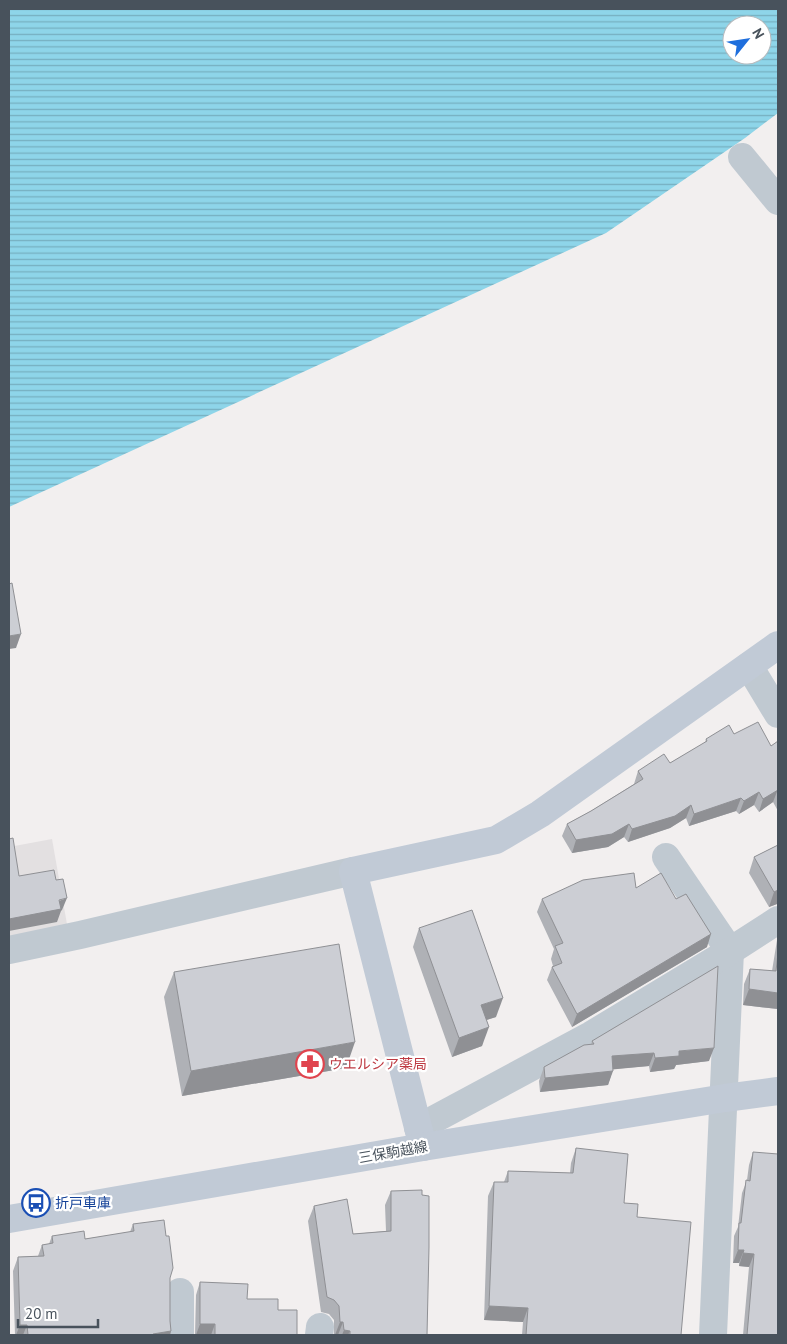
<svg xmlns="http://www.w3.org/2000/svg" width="787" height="1344" viewBox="0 0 787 1344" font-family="'PT Sans','Noto Sans JP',sans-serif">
<defs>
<pattern id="water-rules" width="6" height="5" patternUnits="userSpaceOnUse" patternTransform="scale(1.25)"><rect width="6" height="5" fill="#8ed5e9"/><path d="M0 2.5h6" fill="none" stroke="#76afc0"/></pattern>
</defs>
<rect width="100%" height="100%" fill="#f2efef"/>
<path fill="#e3e0e1" d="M52,839l16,91 -59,11v-94z"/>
<path fill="url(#water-rules)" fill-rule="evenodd" d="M9,9h769v104l-33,25 -139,95 -597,274zM732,25h30v30h-30z"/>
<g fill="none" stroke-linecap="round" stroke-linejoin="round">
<g stroke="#c0c9d1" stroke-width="28">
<path d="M742,157l36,44"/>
<path d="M749,666l29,48"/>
<path d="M666,857l64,94 -17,384"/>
<path d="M9,950l71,-15 273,-64"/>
<path d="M418,1128l173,-93 139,-84 48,-31"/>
<path d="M180,1292v43"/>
<path d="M319,1335l1,-8"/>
</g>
<g stroke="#c1cad6" stroke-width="28">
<path d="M423,1147l-70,-276 143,-31 44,-26 238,-169"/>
<path d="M9,1219l414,-72 302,-49 53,-7"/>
</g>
</g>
<g fill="#afb1b6">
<path d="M734,734l37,12 7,-5v70l-5,-9 -14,10 -5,-7 -15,9 -3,-3 -47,15 -3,-8 -16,10 -42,14 -4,-5 -16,10 -36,6 -10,-17 5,-12 24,-13 43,-27 4,-13 32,-8 35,-20 1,-4z"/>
<path d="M778,845v60l-1,-1 -8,3 -20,-34 5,-16z"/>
<path d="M636,888l71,59 -135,80 -25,-47 5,-13 1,-1 -2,-7 3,-10 -17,-37 5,-13z"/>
<path d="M419,928l77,89 -10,3 -4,26 -30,11 -39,-110z"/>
<path d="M778,935v74l-35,-4 1,-21 6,-15 22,2 5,-31z"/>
<path d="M174,972l172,96 -164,28 -18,-99z"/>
<path d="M592,1041l117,20 -33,4 -2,4 -24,3 -1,-6 -36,3 -5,16 -68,7 -1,-11 5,-14 47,-22z"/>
<path d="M576,1148l61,69 44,118h-159l1,-13 -39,-2 4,-124 6,-14h10l4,-11 62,2 1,-10z"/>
<path d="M753,1152l25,183h-35l6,-68 -10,-1v-3h-6l1,-27 4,-9 4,-34 5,-13 2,-15z"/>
<path d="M391,1191l36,144h-93v-15l-5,-6 -8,-2 -13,-91 6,-15 39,28 33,-3 -1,-26z"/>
<path d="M133,1224l37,55v42l1,10 -1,4h-155l-2,-64 5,-14 20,-1 4,-11 7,-1 3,-8 33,3 45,-7z"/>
<path d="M200,1282l47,17 31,11 19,25h-102l1,-40z"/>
</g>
<g fill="#8f9094">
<path d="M21,634l-5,14 -7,1v-13z"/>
<path d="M778,789l-5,13 -14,10 4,-13z"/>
<path d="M759,792l-5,13 -15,9 5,-13z"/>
<path d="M741,798l-5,13 -47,15 5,-12z"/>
<path d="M691,805l-5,13 -16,10 -42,14 4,-13z"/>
<path d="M629,824l-5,13 -16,10 -36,6 4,-13z"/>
<path d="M778,890v10l-1,4 -8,3 5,-15z"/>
<path d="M67,898l-5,12 -1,1 -4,11 -48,9v-12z"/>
<path d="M711,934l-4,13 -135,80 5,-13z"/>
<path d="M749,989l29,4v16l-35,-4z"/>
<path d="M503,998l-7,19 -22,7 7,-19z"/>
<path d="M489,1027l-7,19 -30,11 7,-19z"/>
<path d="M355,1042l-9,26 -164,28 9,-25z"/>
<path d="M714,1048l-5,13 -33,4 -2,4 -24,3 5,-14 24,-7z"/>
<path d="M654,1053l-5,13 -42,4 5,-14z"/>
<path d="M613,1071l-5,14 -68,7 5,-14z"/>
<path d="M738,1250h6l-5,13h-6z"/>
<path d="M743,1253l11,1 -5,13 -10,-1z"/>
<path d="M489,1306l39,2 -5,14 -39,-2z"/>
<path d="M340,1322h3l-5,13h-3z"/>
<path d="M200,1324h15l-4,11h-15z"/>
<path d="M20,1325h7l-4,10h-7z"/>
<path d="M344,1330l6,1 -2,4h-6z"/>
<path d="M171,1331l-1,4h-17v-1z"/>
</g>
<g fill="#ccced4" stroke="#8f9094">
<path d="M12,583l9,51 -12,2v-52z"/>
<path d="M758,722l13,24 7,-5v49l-15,9 -4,-7 -15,9 -3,-3 -47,16 -3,-9 -16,11 -43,13 -3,-5 -17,10 -36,6 -9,-16 24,-13 52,-32 -5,-8 26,-17 6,9 37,-22 -1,-2 23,-14 5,9z"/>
<path d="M13,838l6,38 35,-6 2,10 7,-1 4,19 -8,2 2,9 -52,10v-80z"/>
<path d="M778,845v45l-4,2 -20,-35z"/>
<path d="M634,873l2,15 25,-15 15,26 10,-5 25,40 -134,80 -25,-47 10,-4 -7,-17 8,-3 -21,-44 41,-19z"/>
<path d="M472,910l31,88 -22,7 8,22 -30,11 -40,-110z"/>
<path d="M339,944l16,98 -164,29 -17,-99z"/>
<path d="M778,953v40l-29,-4 1,-20 26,2z"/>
<path d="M718,966l-4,82 -35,3v5l-24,2 -1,-5 -42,3 1,15 -68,7 -1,-11 40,-22 10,-1 -2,-3z"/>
<path d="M576,1148l52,6 -4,49 14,1 -1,13 54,5 -10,113h-155l2,-27 -39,-2 5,-124h14v-11l65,2z"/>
<path d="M753,1152l25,2v181h-31l7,-81 -11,-1 1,-3h-6l1,-27h2l5,-43 4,1z"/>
<path d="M422,1190v5l7,1v51l-2,88h-77v-4l-6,-1 -1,-8h-3l-1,-16 -5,-6 -7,-3 -13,-91 33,-7 6,35 38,-3v-40z"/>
<path d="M164,1220l2,16h3l4,32 -3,10v43l1,10 -18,3v1h-125l-1,-10h-7l-2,-68 26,-1 -2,-11 11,-2 -1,-7 32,-5 1,8 49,-8 -1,-7z"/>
<path d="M200,1282l48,2 -1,15h31v11h19v25h-82v-11h-15z"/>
</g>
<defs>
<symbol id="pharmacy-ring" viewBox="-11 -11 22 22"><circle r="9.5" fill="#fff" stroke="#e0444e" stroke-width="1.5"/><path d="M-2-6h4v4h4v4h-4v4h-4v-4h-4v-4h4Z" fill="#e0444e"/></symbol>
<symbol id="bus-ring" viewBox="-11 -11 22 22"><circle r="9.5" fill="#fff" stroke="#1a4fb4" stroke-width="1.5"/><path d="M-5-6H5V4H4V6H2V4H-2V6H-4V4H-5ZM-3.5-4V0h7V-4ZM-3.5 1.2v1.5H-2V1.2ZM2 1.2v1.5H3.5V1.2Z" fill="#1a4fb4"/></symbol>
</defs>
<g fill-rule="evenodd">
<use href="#pharmacy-ring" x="294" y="1048" width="32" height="32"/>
<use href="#bus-ring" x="20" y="1187" width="32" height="32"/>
</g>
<g text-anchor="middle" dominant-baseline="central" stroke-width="4.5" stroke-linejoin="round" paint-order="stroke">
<g font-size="14" fill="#be3a42" stroke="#fff" text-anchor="start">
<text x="329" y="1064">ウエルシア薬局</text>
</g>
<g font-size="14" fill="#48525c" stroke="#fff">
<text transform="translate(393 1152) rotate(-10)">三保駒越線</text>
</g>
<g font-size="14" fill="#164399" stroke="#fff" text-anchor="start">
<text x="55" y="1203">折戸車庫</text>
</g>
</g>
<rect width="787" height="1344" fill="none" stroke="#48525c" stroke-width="20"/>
<g transform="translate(747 40) rotate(60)"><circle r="24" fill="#ffffff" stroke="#b6babe"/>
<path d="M0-4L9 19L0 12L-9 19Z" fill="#1f6fdd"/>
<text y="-8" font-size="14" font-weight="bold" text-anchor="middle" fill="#48525c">N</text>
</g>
<path d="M18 1319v8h80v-8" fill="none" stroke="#48525c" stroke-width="2.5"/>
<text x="25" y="1319" font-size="15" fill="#48525c" stroke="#ffffff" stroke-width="4" paint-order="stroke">20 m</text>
</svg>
